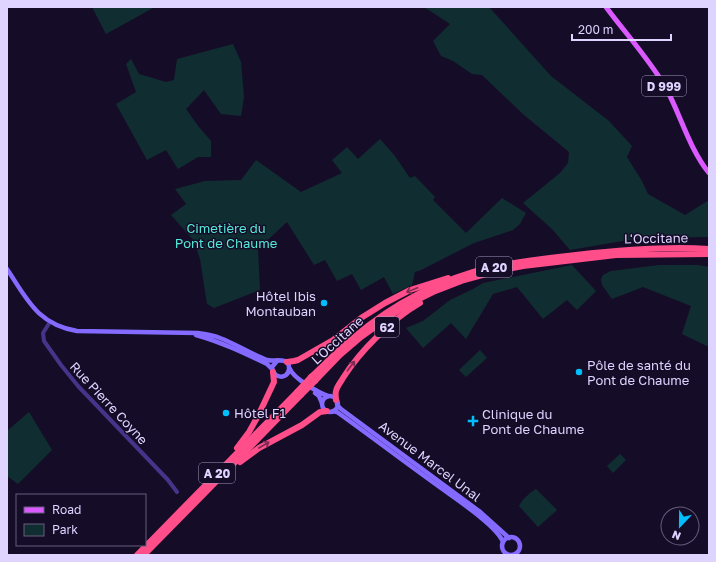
<svg xmlns="http://www.w3.org/2000/svg" width="716" height="562" viewBox="0 0 716 562" font-family="'Golos Text',sans-serif">
<rect width="100%" height="100%" fill="#150d27"/>
<g fill="#102e31">
<path d="M92,7h61v1l-47,26z"/>
<path d="M424,7h65l62,69 58,45 23,25 -5,11 15,24 6,13 37,21 24,-15v37l-69,1 -70,12 -18,-21 -29,-26 37,-30 8,-10 1,-11 -45,-37 -42,-40 -10,-1 -19,-13 -12,-5 -8,-15 17,-17z"/>
<path d="M233,44l8,18 3,35 -3,19 -20,-2 -17,-24 -18,19 12,17 13,15v16h-13l-20,12 -12,-19 -19,10 -31,-56 20,-12 -10,-28 5,-5 8,15 27,8 8,-2 3,-21z"/>
<path d="M380,139l15,17 15,22 5,-2 20,21 -2,3 33,33 36,-35 24,15 -6,11 -7,6 -39,13 -53,27 -6,2 -3,13 -19,9 -9,-17 -23,13 -9,-16 -15,7 -12,-21 -11,5 -27,-43 -29,27 2,41 -46,18 -7,-4 -7,-45 -6,-18 -23,-26 15,-11 -11,-15 30,-8 36,-1 15,-20 45,32 41,-19 -10,-13 15,-13 11,12z"/>
<path d="M572,265l24,26 -19,19 -10,-10 -24,19 -26,-32 -24,7 -27,45 -15,-16 -28,25 -17,-20 17,-7 27,-21 23,-11 10,-6z"/>
<path d="M659,265h39l11,2v80l-27,-13 9,-28 -48,-19 -31,12 -10,-14 -1,-6 2,-4 8,-4z"/>
<path d="M480,350l7,8 -21,19 -7,-7z"/>
<path d="M29,412l23,38 -34,34 -11,-8v-45z"/>
<path d="M620,454l6,6 -13,13 -6,-7z"/>
<path d="M536,489l21,21 -19,17 -19,-21c3,-7 11,-13 17,-17z"/>
</g>
<g fill="none" stroke-linecap="round" stroke-linejoin="round">
<path stroke="#45358a" stroke-width="4" d="M50,322l-7,11 1,8 17,24 17,21 90,94 9,12"/>
<g stroke="#846aff" stroke-width="4.5">
<path d="M7,269c20,30 30,55 70,62l121,2c7,1 15,2 22,5 16,6 31,16 47,22 7,2 23,-4 22,9 -1,11 -16,10 -17,-2l5,-6"/>
<path d="M196,335c25,7 48,18 71,29l5,5"/>
<path d="M290,369c3,9 29,24 38,27"/>
<path d="M315,393l4,3 3,7"/>
<circle cx="330" cy="404" r="8"/>
<path d="M337,404l1,2 3,3 138,102 30,27"/>
<path d="M333,411l4,1c35,25 69,51 104,76 15,11 56,38 62,54"/>
<circle cx="511" cy="546" r="9"/>
</g>
<path stroke="#da5aff" stroke-width="5" d="M606,7c20,27 43,52 60,81 15,28 23,60 43,85"/>
<g stroke="#ff4e89" stroke-width="6">
<path d="M287,362l7,-1 4,-1 35,-20 28,-22 24,-15 25,-13 38,-12"/>
<path d="M311,377c14,-13 27,-27 42,-39 40,-34 88,-59 139,-71 28,-6 56,-9 84,-12 44,-5 89,-9 133,-6"/>
<path d="M315,381l25,-26 21,-18 32,-23 18,-11 22,-11 31,-12 29,-8 30,-6 93,-11 93,-1"/>
<path d="M336,400c0,-3 -1,-6 0,-9 1,-5 5,-9 7,-13 17,-27 49,-59 77,-75"/>
<path d="M237,448l12,-16 9,-16 16,-34 -1,-10"/>
<path d="M240,462l19,-14 43,-23 18,-13 7,-1"/>
<path d="M137,555l160,-163"/>
<path d="M144,555l157,-160"/>
</g>
<g stroke="#ff4e89" stroke-width="6">
<path d="M297,392l14,-15"/>
<path d="M301,395l14,-14"/>
</g>
</g>
<defs><path id="oneway-shaft" d="M-6 0H5M1.5-3L5.5 0L1.5 3" fill="none" stroke-width="1.6" stroke-linecap="round" stroke-linejoin="round"/></defs>
<g stroke="#7e2a53">
<use href="#oneway-shaft" transform="translate(412 290) rotate(158)"/>
<use href="#oneway-shaft" transform="translate(351 366) rotate(-53)"/>
<use href="#oneway-shaft" transform="translate(264 445) rotate(-30)"/>
</g>
<g fill="#00bffe" stroke="#150d27" stroke-width="1.5">
<circle cx="324" cy="303" r="4"/>
<circle cx="579" cy="372" r="4"/>
<circle cx="226" cy="413" r="4"/>
<path d="M471 415h4v4h4v4h-4v4h-4v-4h-4v-4h4z"/>
</g>
<g text-anchor="middle" dominant-baseline="central" stroke-width="3" stroke-linejoin="round" paint-order="stroke">
<g fill="#150d27" stroke="#a298be" stroke-width="1">
<rect x="642" y="76" width="44" height="20" rx="3"/>
<rect x="476" y="257" width="36" height="20" rx="3"/>
<rect x="375" y="317" width="24" height="20" rx="3"/>
<rect x="199" y="463" width="36" height="20" rx="3"/>
</g>
<g font-size="12" font-weight="bold" fill="#dfd3ff">
<text x="664" y="86">D 999</text>
<text x="494" y="267">A 20</text>
<text x="387" y="327">62</text>
<text x="217" y="473">A 20</text>
</g>
<g font-size="13" fill="#55e9da" stroke="#150d27">
<text x="226" y="228">Cimetière du<tspan x="226" dy="15">Pont de Chaume</tspan></text>
</g>
<g font-size="13" fill="#dfd3ff" stroke="#150d27">
<text transform="translate(656 238) rotate(-1)">L'Occitane</text>
<text transform="translate(337 340) rotate(-42)">L'Occitane</text>
<text transform="translate(109 403) rotate(47)">Rue Pierre Coyne</text>
<text transform="translate(430 461) rotate(37)">Avenue Marcel Unal</text>
</g>
<g font-size="13" fill="#dfd3ff" stroke="#150d27" text-anchor="start">
<text x="316" y="296" text-anchor="end">Hôtel Ibis<tspan x="316" dy="15">Montauban</tspan></text>
<text x="587" y="365">Pôle de santé du<tspan x="587" dy="15">Pont de Chaume</tspan></text>
<text x="234" y="413">Hôtel F1</text>
<text x="482" y="414">Clinique du<tspan x="482" dy="15">Pont de Chaume</tspan></text>
</g>
</g>
<rect width="716" height="562" fill="none" stroke="#dfd3ff" stroke-width="16"/>
<rect x="16" y="494" width="130" height="52" fill="#150d27" stroke="#665c7d"/>
<rect x="24" y="507" width="20" height="6" fill="#da5aff" stroke="#665c7d"/>
<text x="52" y="514" font-size="12" fill="#dfd3ff">Road</text>
<rect x="24" y="524" width="20" height="12" fill="#102e31" stroke="#665c7d"/>
<text x="52" y="534" font-size="12" fill="#dfd3ff">Park</text>
<g transform="translate(680 526) rotate(202)"><circle r="19" fill="#150d27" stroke="#665c7d"/>
<path d="M0-3L7 15L0 10L-7 15Z" fill="#00bffe"/>
<text y="-6" font-size="11" font-weight="bold" text-anchor="middle" fill="#dfd3ff">N</text>
</g>
<path d="M572 34v6h99v-6" fill="none" stroke="#dfd3ff" stroke-width="2"/>
<text x="578" y="34" font-size="12" fill="#dfd3ff" stroke="#150d27" stroke-width="3" paint-order="stroke">200 m</text>
</svg>
